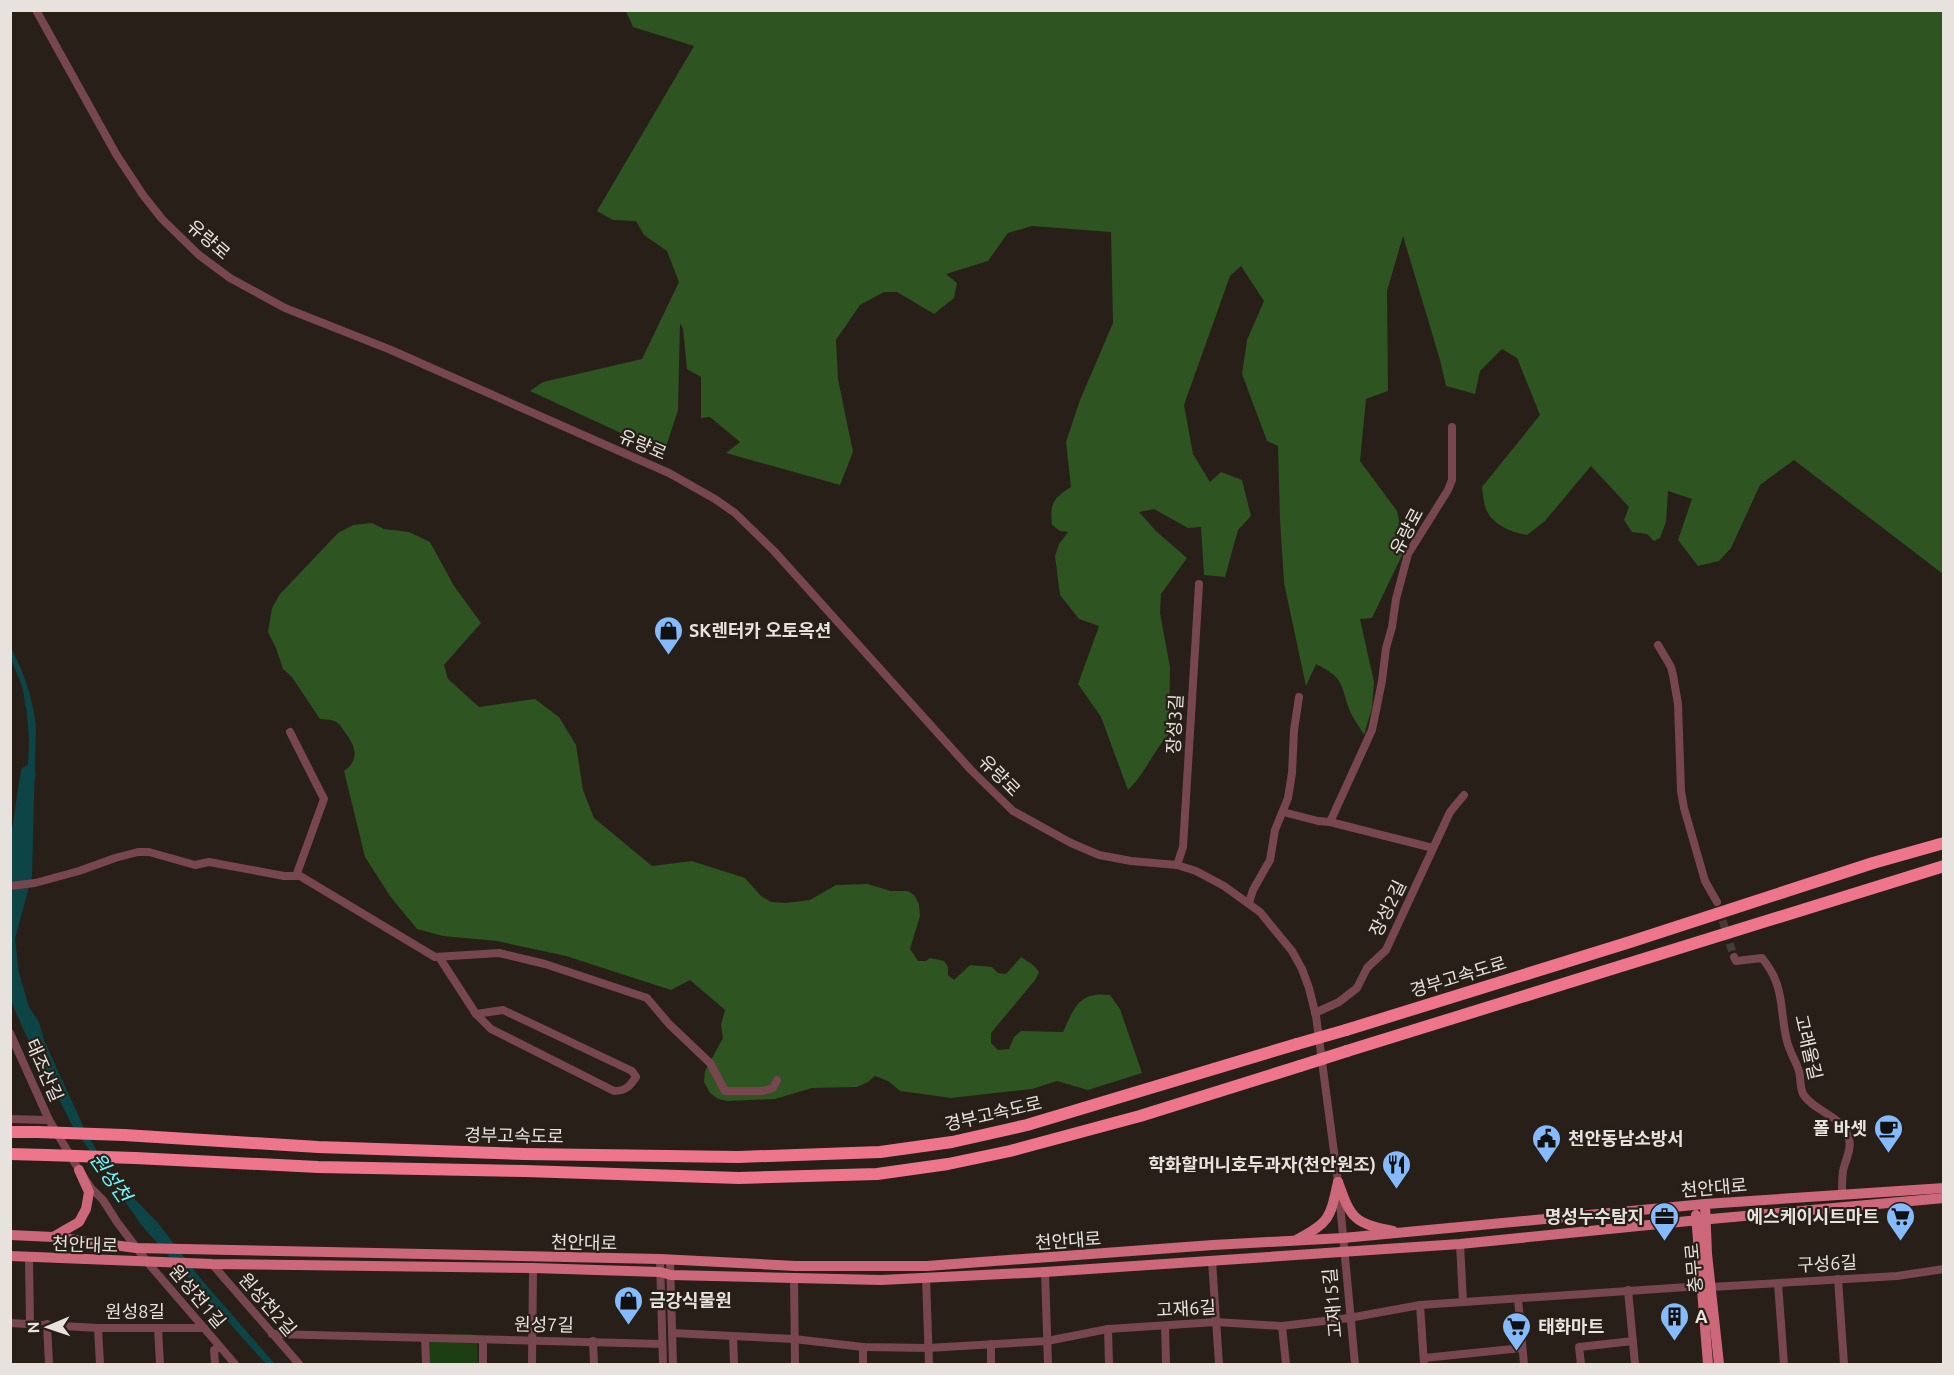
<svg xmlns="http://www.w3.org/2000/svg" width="1954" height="1375" viewBox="0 0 1954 1375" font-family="Ubuntu,'Noto Sans KR',sans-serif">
<rect width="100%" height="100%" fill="#271f18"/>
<path fill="#1d3d12" d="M433,1334h39l5,6 1,24h-49v-26z"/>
<g fill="#2d5421">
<path d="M626,11h1317v563l-149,-114 -34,25 -29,63 -12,13 -21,5 -20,-26 14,-41 -24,-8 -2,31 -6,16 -6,3 -7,-7 -15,-2 -8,-12 5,-13 -38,-41 -46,55 -18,14c-17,-3 -37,-11 -42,-29 -2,-6 -2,-13 -3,-19l58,-72 -23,-57 -15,-9 -22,22 -5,23 -29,-8 -6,-26 -37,-124 -16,55 1,100 -22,8 -6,62 37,50 8,38 -33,69 -12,1 14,63 -2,26 -8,27c-5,-9 -13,-19 -16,-29 -8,-26 -7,-29 -32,-42l-10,22 -22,-103 -4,-63 -2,-74 -11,-5 -25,-67 5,-34 17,-39 -23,-35 -11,10 -46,129 9,49 17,28 11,-10 21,8 9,36 -13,14 -13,47 -21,-2 -3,-48 -13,1 -34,-19 -15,3 17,19 31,27 -26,36 -1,19 10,54 -1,67c-16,17 -24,40 -41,56l-27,-73 -23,-33 21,-58 -20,-7 -19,-24 -5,-39 4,-12 9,-12 -8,-1 -8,-6c-2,-21 0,-26 19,-38l-5,-45 14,-42 33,-77 -2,-91 -79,-6 -24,7 -20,28 -42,13 11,9 -3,15 -20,16 -37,-22h-13l-24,13 -24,35 2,39 15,73 -13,33 -114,-32 14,-11 -30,-25 -9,1v-41l-14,-8 -4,-40 -3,-6 -2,87 -14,43 -134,-62 13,-9 99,-23 37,-77 -12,-31 -23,-16 -8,-14 -23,-1 -16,-9 97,-165 -61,-19z"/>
<path d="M372,523l12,6 25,3 21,10 24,44 27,37 -37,42 4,14 31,28 56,-8 24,18 17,28 7,45 11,28 58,48 40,-5 53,17 16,18 10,6 15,1 24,-3 26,-15 31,-1 24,7h17l6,4 5,9 1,12 -10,33 8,12h8l4,-3 14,3 4,6v8l6,5 16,-15 22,2 6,6 8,1 15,-17 12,8 6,7 -4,8 -44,53v10l7,7 11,-1 5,-12 7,-6 42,1c11,-24 16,-41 47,-37l10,14 22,64 -54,17 -31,-9 -25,8 -81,9 -51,-7 -12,-10 -13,-5 -7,6 -11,5 -45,1 -37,11 -48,2 -9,-2 -8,-6 -6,-11 1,-11 18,-33 -2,-13 4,-15 -35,-30 -19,10 -105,-34 -69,-15 -54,-5 -26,-7 -27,-33 -25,-39 -21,-86c17,-12 11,-26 0,-40 -2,-4 -6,-9 -10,-10 -4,-2 -10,-1 -14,-2l-28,-42 -9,-8 -7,-21 -8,-16 4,-24 8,-14 58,-61 15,-8z"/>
</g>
<path fill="#0d4446" d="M10,646c14,26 22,50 26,79l-4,151 -17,63 4,34 10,34 10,15 5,18 40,88 14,25 22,31 38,39 43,56 74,85h-9l-124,-138 -70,-101 -47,-92 -14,-32 -1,-157 3,-15 13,-22 3,-66 -2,-27 -5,-28 -11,-27z"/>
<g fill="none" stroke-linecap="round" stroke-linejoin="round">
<path stroke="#0d4446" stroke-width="15" d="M19,833l9,-60"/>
<path stroke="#443c36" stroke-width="8" stroke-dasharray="8 4" stroke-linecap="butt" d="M1719,909l15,48"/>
<g stroke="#77464e" stroke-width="8">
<path d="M36,10l80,144 27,41 19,24 37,36 31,23 55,30 106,42 278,123 46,26 20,14 39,38 197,219 42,41 58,32 28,12 32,6 46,4 19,6 28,15 36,26 32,39 10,18 7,19 7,28 22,166 17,182"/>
<path d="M1658,645l13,22 2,8 5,29 3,87 3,17 21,73 12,21"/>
<path d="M290,732l34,67 -28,77"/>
<path d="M1283,812l35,9 12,1 42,-92 10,-49 4,-33 6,-21 4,-28 12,-45 40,-64 4,-10v-53"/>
<path d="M1330,822l103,26"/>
<path d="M1177,865l6,-18 16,-263"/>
<path d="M10,886l25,-3 44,-12 36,-13 23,-6h11l46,13 14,-3 75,14h16l135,81 64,-4 46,11 102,34 22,26 41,39 15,28h38l10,-3 4,-8"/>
<path d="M1249,903l4,-13 17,-30 5,-30 13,-32 4,-25 2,-43 5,-33"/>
<path d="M439,957l37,57 15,15 123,62c12,0 16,-5 22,-14l-4,-6 -129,-61 -27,4"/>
<path d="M1734,957l2,4 26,-3c24,29 17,52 25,83 2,10 9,20 12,30 2,8 1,17 4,23 12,19 39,20 46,45 3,10 -4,22 -6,32 -1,7 -1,15 -1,23"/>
<path d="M1315,1013l24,-11 18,-14 10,-20 19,-18 64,-138 14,-17"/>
<path d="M10,1033l39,87 30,50 12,18 12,12 14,22 31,41 87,101"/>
<path d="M10,1119l39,1"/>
<path d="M1460,1244l3,58"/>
<path d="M29,1258l1,66"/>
<path d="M660,1259l3,105"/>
<path d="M670,1260l3,104"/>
<path d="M1212,1261l7,103"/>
<path d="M212,1264l87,100"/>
<path d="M1045,1272l3,92"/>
<path d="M794,1277l1,87"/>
<path d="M926,1278l3,86"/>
<path d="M1838,1279l6,85"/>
<path d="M1778,1283l6,81"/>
<path d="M1711,1287l186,-11 47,-7"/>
<path d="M1628,1290l7,74"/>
<path d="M1518,1299l6,65"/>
<path d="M1420,1305l4,59"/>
<path d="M10,1323l88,5h106"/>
<path d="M47,1324l2,40"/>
<path d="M1165,1326l1,38"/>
<path d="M1282,1326l4,38"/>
<path d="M98,1328l2,36"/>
<path d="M158,1328l2,36"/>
<path d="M1108,1329l1,35"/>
<path d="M672,1333l122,6 69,8 65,1 119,-7 61,-12 108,-7 66,4 67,-8 71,-13 282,-19"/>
<path d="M272,1334l390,10"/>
<path d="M733,1336l1,28"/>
<path d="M425,1338l1,26"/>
<path d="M483,1340v24"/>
<path d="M593,1341l1,23"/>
<path d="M991,1344v20"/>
<path d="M863,1347v17"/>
<path d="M1424,1358l98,-10"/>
<path d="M215,1364l-1,-14 5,-3"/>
<path d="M532,1364l1,-96"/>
<path d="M1581,1364l-2,-17 54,-6"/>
</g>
<g stroke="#cd687b" stroke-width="10">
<path d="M1338,1182c13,37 16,41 55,49"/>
<path d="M1705,1204l2,50 12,110"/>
<path d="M1696,1215l12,149"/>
<path d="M10,1235l43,2 83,11 524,11 136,7h131l286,-21 130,-7 362,-34 239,-16"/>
<path d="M53,1237l26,-15 7,-13 3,-17 -10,-22"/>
<path d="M1298,1239c32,-17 32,-21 40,-57"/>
<path d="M10,1256l202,8 321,4 127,4 11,3 210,5 164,-8 415,-28 229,-23 255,-23"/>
</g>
<g stroke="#ee758c" stroke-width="12">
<path d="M1346,1030l284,-88 243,-79 71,-20"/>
<path d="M1347,1051l597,-185"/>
<path d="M10,1132h27"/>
<path d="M124,1135l194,12 206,7 214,3 142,-5 72,-10 75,-17 270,-81"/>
<path d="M10,1154l36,1"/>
<path d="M135,1158l183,9 207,4 214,7 138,-4 71,-10 62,-13 130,-35 160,-50"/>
</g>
<g stroke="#ee758c" stroke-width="12">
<path d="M1297,1044l49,-14"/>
<path d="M1300,1066l47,-15"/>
<path d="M37,1132l87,3"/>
<path d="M46,1155l89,3"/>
</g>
</g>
<defs>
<symbol id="shop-pin" viewBox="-11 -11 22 30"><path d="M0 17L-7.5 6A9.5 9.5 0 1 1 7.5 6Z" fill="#85bbfb" stroke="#271f18"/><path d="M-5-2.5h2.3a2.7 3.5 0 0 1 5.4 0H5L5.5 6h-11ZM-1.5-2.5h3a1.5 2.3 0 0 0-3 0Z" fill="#111"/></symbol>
<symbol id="cafe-pin" viewBox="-11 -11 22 30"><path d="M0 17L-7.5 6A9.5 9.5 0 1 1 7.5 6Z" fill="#85bbfb" stroke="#271f18"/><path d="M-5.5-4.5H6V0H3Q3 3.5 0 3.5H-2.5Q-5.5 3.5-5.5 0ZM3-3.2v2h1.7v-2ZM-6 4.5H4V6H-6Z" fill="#111"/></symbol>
<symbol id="civic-pin" viewBox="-11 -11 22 30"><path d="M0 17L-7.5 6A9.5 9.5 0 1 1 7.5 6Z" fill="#85bbfb" stroke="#271f18"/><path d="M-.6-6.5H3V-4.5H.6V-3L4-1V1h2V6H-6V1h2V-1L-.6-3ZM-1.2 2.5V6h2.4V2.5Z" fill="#111"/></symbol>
<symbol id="restaurant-pin" viewBox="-11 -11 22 30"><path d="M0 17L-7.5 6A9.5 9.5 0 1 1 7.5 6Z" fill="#85bbfb" stroke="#271f18"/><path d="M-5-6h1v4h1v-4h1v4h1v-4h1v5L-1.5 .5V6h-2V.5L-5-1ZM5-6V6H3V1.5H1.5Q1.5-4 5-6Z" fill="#111"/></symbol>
<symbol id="office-pin" viewBox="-11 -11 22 30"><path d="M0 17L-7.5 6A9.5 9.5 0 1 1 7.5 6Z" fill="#85bbfb" stroke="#271f18"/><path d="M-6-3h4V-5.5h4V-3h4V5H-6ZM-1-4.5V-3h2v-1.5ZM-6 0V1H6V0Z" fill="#111"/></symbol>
<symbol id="supermarket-pin" viewBox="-11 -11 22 30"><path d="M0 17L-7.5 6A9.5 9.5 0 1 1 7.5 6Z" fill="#85bbfb" stroke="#271f18"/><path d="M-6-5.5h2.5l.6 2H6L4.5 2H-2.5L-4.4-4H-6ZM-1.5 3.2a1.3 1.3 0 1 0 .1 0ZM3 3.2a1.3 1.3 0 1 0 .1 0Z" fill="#111"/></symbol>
<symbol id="building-pin" viewBox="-11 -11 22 30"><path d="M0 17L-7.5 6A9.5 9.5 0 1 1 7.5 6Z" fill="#85bbfb" stroke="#271f18"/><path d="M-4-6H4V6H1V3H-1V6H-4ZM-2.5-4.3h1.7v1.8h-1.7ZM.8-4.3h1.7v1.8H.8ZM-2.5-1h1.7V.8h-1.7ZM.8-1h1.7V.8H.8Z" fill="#111"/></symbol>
</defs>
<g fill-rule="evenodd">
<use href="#shop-pin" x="652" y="614" width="33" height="45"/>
<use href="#cafe-pin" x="1872" y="1112" width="33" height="45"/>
<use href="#civic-pin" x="1530" y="1122" width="33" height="45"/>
<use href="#restaurant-pin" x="1380" y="1148" width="33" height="45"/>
<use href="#office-pin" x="1648" y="1200" width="33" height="45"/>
<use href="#supermarket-pin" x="1884" y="1200" width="33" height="45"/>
<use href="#shop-pin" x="612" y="1284" width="33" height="45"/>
<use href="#building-pin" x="1658" y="1300" width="33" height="45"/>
<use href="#supermarket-pin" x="1500" y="1310" width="33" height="45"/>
</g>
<g text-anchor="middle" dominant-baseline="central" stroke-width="4.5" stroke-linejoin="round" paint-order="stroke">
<g font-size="18" fill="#e7e2dd" stroke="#271f18">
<text transform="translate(209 239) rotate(41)">유량로</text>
<text transform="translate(643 444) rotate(23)">유량로</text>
<text transform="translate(1406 531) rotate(-62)">유량로</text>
<text transform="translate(1174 724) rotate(-87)">장성3길</text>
<text transform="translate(1000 775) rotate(45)">유량로</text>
<text transform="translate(1387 908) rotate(-64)">장성2길</text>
<text transform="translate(1458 976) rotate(-17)">경부고속도로</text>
<text transform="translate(1809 1047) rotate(77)">고래울길</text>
<text transform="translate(45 1070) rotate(66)">태조산길</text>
<text transform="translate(993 1113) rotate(-13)">경부고속도로</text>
<text transform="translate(514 1135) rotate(1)">경부고속도로</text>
<text transform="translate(1714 1187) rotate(-5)">천안대로</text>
<text transform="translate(1068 1240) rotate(-4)">천안대로</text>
<text transform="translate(584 1242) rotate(1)">천안대로</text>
<text transform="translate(85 1244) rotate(2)">천안대로</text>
<text transform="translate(1827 1263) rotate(-3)">구성6길</text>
<text transform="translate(1693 1268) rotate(-95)">충무로</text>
<text transform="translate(198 1296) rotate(50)">원성천1길</text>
<text transform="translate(1332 1303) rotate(-95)">고재15길</text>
<text transform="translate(268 1304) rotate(49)">원성천2길</text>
<text transform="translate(1186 1308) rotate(-3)">고재6길</text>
<text x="135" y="1311">원성8길</text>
<text transform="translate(544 1324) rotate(1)">원성7길</text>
</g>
<g font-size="18" font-weight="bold" fill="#e7e2dd" stroke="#271f18" text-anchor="start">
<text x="689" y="630">SK렌터카 오토옥션</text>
<text x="1867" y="1128" text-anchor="end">폴 바셋</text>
<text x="1568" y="1138">천안동남소방서</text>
<text x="1376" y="1164" text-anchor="end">학화할머니호두과자(천안원조)</text>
<text x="1644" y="1216" text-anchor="end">명성누수탐지</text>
<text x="1879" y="1216" text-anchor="end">에스케이시트마트</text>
<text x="649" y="1300">금강식물원</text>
<text x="1695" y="1316">A</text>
<text x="1538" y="1326">태화마트</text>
</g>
<g font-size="20" font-style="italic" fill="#6cf9fd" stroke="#271f18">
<text transform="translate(111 1177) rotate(55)">원성천</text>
</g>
</g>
<rect width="1954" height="1375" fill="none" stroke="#e7e2dd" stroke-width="24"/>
<g transform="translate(48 1327) rotate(268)" stroke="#271f18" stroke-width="4.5" paint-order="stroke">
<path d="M0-4.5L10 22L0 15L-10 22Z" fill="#e7e2dd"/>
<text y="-9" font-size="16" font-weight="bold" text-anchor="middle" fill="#e7e2dd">N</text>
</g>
</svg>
